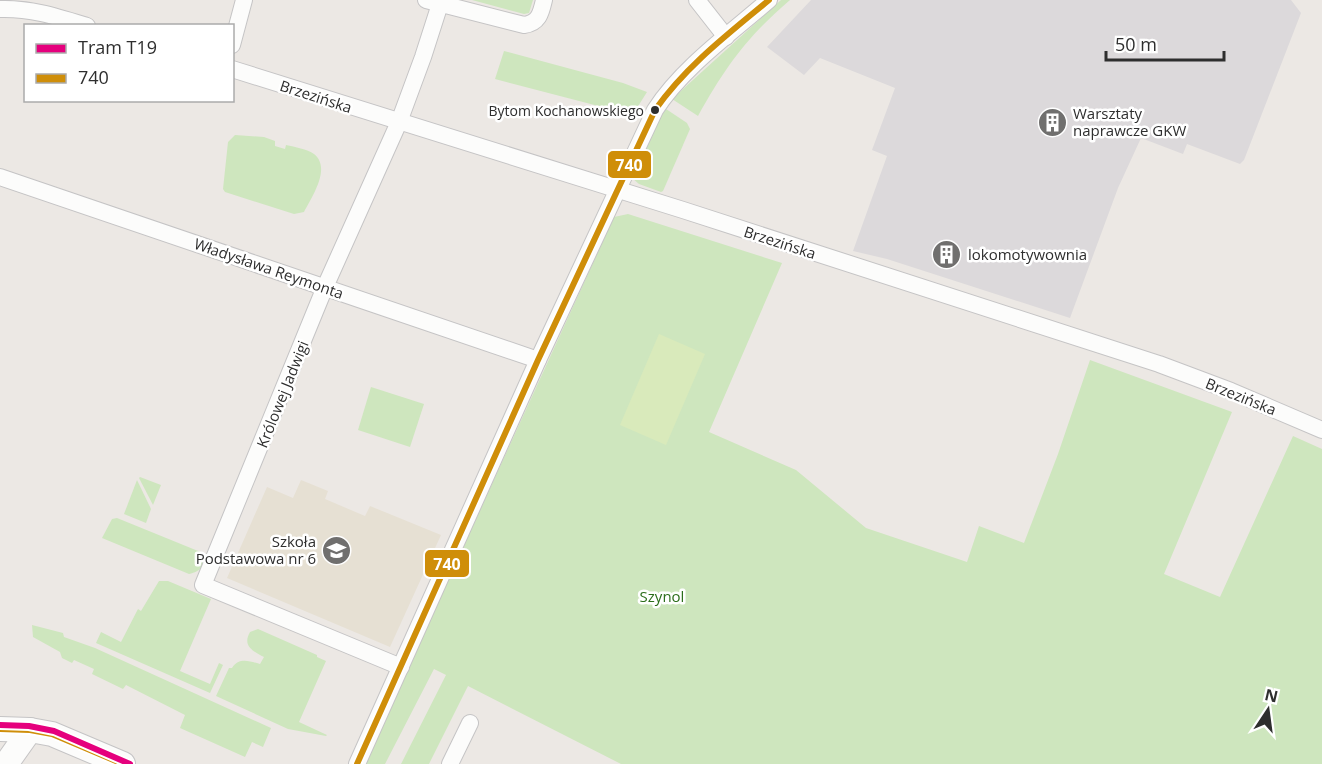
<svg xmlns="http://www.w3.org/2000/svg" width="1322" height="764" viewBox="0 0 1322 764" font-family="'Open Sans',sans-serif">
<rect width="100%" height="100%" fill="#ece8e4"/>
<path fill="#dcd9db" d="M811,0h480l10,13 -57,147 -4,4 -53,-20 -4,10 -42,-16 -23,50 -48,130 -183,-59 -34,-8 34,-95 -15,-6 23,-62 -75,-30 -16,17 -37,-28z"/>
<path fill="#e6e0d3" d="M301,480l27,11 -3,8 40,17 5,-10 71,29 -51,112 -163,-69 40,-91 26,11z"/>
<g fill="#cee6be">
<path d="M472,0h61l-4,13 -5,1z"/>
<path d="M781,0h9c-43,37 -64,66 -92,116l-26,-17z"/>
<path d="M504,51l119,32 24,9 -17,27 -24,-11 -111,-29z"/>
<path d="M666,109l21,14 3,6 -27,62 -2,1 -22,-8 -7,-6 26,-58z"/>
<path d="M235,135l29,2 11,4v5l10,3 1,-4c9,2 21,4 28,9 18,14 -3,44 -10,58l-10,2 -69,-22 -2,-3 5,-47z"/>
<path d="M628,214l154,49 -73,169 87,38 70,58 101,34 12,-36 45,17 34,-89 32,-94 142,52 -68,162 56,23 73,-161 29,13v315h-701l-153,-78 -39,78h-28l45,-89 -12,-6 -49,95h-21l250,-547z"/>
<path d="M371,387l53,17 -14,43 -52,-17z"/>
<path d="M140,477l21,8 -8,20 -14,-27z"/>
<path d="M137,480l14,29 -5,14 -22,-9z"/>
<path d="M117,518l86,35 4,3c-4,11 -6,15 -18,18l-87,-36 10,-19z"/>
<path d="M159,581h9l43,18 -31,72 30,13 9,-21 4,2 -13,28 -114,-50 5,-11 20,10 17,-33 3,2z"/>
<path d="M32,625l31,8 1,4 31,11 176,80 -8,19 -11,-5 -7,15 -65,-29 5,-13 -59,-30 -3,4 -31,-15 2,-5 -20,-9 -2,3 -10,-5 -2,-6 -27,-15z"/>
<path d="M258,629l59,26v2l9,4 -27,61 28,13 -1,1 -38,-7 -72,-33 13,-28h3c7,-11 17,-7 28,-4l4,-7c-11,-6 -22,-11 -14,-25z"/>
</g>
<path fill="#d9eabb" d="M659,334l46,20 -39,91 -46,-20z"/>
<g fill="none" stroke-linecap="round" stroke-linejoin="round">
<defs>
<g id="street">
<path d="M426,0l98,25c15,-2 17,-12 20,-25"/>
<path d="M697,0l29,37"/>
<path d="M0,9c31,-1 58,8 87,17"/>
<path d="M232,45l12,-45"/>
<path d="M232,69l451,141 476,154 72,27 91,39"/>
<path d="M0,177l538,183"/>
<path d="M401,667l-198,-82 122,-298 74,-165 24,-65 17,-53"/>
<path d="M357,764l181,-404 117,-250c27,-42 76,-77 114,-110"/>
<path d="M450,764l20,-41"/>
</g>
<g id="secondary">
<path d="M0,729l30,1 22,4 71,30"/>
<path d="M6,764l24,-34"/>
</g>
</defs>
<use href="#street" stroke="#c5c4c5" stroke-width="18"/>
<use href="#secondary" stroke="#c5c4c5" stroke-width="26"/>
<use href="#street" stroke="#fcfcfb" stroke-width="16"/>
<use href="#secondary" stroke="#fcfcfb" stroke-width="24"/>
<defs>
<g id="bus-1">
<path d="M0,729l30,1 22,4 71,30"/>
<path d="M357,764l181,-404 117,-250c31,-44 73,-76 114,-110"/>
</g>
</defs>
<use href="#bus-1" stroke="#fff" stroke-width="10"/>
<use href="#bus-1" stroke="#cf8e09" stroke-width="6"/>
<defs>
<path id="tram-1" d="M0,725l29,1 25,5 76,33"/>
</defs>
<use href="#tram-1" stroke="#fff" stroke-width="10"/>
<use href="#tram-1" stroke="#e5007d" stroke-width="6"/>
</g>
<defs>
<symbol id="building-disc" viewBox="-11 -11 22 22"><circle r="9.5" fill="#706f6e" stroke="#fff"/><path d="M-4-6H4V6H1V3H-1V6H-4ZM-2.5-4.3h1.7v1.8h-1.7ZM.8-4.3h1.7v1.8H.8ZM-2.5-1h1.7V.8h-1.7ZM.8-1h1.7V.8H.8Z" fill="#fff"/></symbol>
<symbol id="school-disc" viewBox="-11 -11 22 22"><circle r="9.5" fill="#706f6e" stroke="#fff"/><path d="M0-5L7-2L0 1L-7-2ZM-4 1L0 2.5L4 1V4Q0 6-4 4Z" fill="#fff"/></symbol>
</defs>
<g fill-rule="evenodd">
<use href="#building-disc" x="1036" y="106" width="33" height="33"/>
<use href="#building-disc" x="930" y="238" width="33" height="33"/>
<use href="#school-disc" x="320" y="534" width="33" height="33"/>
</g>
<circle fill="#2e2e2e" stroke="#fff" stroke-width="2" cx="655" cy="110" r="5"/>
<g text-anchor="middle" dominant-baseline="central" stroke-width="5" stroke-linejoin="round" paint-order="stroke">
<g font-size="14" fill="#2e2e2e" stroke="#fff" text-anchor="end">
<text x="644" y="110">Bytom Kochanowskiego</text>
</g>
<g font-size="15" fill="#2e2e2e" stroke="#fff">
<text transform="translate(316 96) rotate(18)">Brzezińska</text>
<text transform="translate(780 242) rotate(18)">Brzezińska</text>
<text transform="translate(269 268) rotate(19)">Władysława Reymonta</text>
<text transform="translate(282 394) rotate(-68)">Królowej Jadwigi</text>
<text transform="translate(1241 396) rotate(22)">Brzezińska</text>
</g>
<g font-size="15" fill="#2e2e2e" stroke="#fff" text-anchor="start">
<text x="1073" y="113">Warsztaty<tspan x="1073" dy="17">naprawcze GKW</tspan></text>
<text x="968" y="254">lokomotywownia</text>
<text x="316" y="541" text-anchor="end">Szkoła<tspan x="316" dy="17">Podstawowa nr 6</tspan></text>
</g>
<g font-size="15" fill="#2c6e1b" stroke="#fff">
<text x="662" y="596">Szynol</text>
</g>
</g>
<g stroke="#fff" stroke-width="2">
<rect x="607" y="150" width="45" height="29" rx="6" fill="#cf8e09"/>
<rect x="424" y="549" width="46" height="29" rx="6" fill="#cf8e09"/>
</g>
<g font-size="16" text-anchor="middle" font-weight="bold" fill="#fff">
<text x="629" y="171">740</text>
<text x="447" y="570">740</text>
</g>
<rect x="24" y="24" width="210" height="78" fill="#ffffff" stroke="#ababab" stroke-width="1.5"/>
<rect x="36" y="44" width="30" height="9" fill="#e5007d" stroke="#ababab" stroke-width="1.5"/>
<text x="78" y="54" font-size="18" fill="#2e2e2e">Tram T19</text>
<rect x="36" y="74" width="30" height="9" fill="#cf8e09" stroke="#ababab" stroke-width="1.5"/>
<text x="78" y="84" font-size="18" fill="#2e2e2e">740</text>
<g transform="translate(1268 710) rotate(13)" stroke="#ffffff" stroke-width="4.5" paint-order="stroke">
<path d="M0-4.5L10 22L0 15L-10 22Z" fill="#2e2e2e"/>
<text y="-9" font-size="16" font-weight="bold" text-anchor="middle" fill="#2e2e2e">N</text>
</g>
<path d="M1106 51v9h118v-9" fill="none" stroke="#2e2e2e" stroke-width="3"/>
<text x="1115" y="51" font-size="18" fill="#2e2e2e" stroke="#ffffff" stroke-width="4.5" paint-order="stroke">50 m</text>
</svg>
